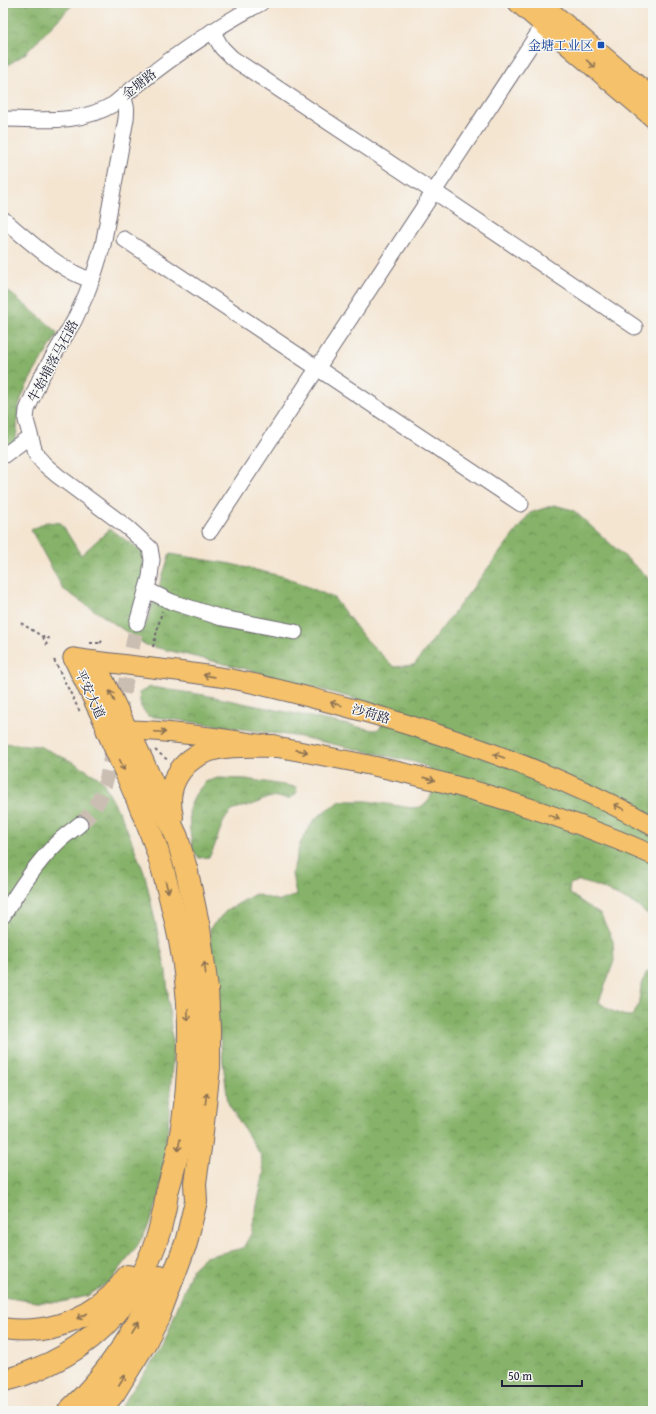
<svg xmlns="http://www.w3.org/2000/svg" width="656" height="1414" viewBox="0 0 656 1414" font-family="'Gentium Book Plus','Noto Serif SC',serif">
<defs>
<pattern id="forest-crowns" width="20" height="18" patternUnits="userSpaceOnUse"><rect width="20" height="18" fill="#86b269"/><path d="M2 6a3 3 0 1 1 6 0M12 15a3 3 0 1 1 6 0" fill="none" stroke="#6d9058"/></pattern>
</defs>
<rect width="100%" height="100%" fill="#f6f6f2"/>
<filter id="ink" filterUnits="userSpaceOnUse"><feTurbulence type="fractalNoise" baseFrequency=".025" numOctaves="2"/><feDisplacementMap in="SourceGraphic" scale="8" xChannelSelector="R" yChannelSelector="G"/><feConvolveMatrix kernelMatrix="1 2 1 2 8 2 1 2 1" color-interpolation-filters="sRGB"/></filter>
<filter id="wash" filterUnits="userSpaceOnUse"><feTurbulence type="fractalNoise" baseFrequency=".012" numOctaves="4" result="noise"/><feDisplacementMap in="SourceGraphic" scale="16" xChannelSelector="R" yChannelSelector="G"/><feGaussianBlur stdDeviation="0.9" result="paint"/><feColorMatrix in="noise" values="0 0 0 0 0 0 0 0 0 0 0 0 0 0 0 0 0 1.4 0 .05"/><feComposite in="paint" operator="in"/></filter>
<g filter="url(#wash)">
<rect width="100%" height="100%" fill="#f4e5d1"/>
<g fill="url(#forest-crowns)" stroke="#546a52">
<path d="M3,3h71l-49,51 -22,14z"/>
<path d="M3,287l49,40 6,7c-12,20 -31,46 -38,68 -7,21 5,35 -17,51z"/>
<path d="M554,505l19,5 80,72v336l-20,-15 -36,-17 -18,-5 -9,3 -1,9 32,22 12,26 1,20 -15,41c8,7 22,15 33,14l6,-10 3,-18 5,-15 7,-6v444h-535l45,-65 29,-77 13,-12 38,-9 8,-14 13,-62 -3,-16 -33,-53 -16,-130 -2,-45 16,-17 29,-17 25,7 16,-6 -4,-21 8,-30 13,-23 13,-11 15,-9h26l45,7 8,-1 7,-4 8,-15v-11l-7,-10 -14,-5 -113,-25 -153,-21 -7,-9 -2,-14 11,-6 54,8 169,35 6,-1 4,-6 -4,-13 -27,-12 -106,-29 -100,-24 -83,-56 -32,-59 15,-8 15,1 20,32 29,-26 33,23 1,26 -14,43 15,5 25,-72 61,10 54,13 49,21 29,38 31,31 20,-2 116,-152z"/>
<path d="M3,743l36,3 34,16 29,18 23,44 20,51 21,96 7,79 -5,75 -9,74 -12,30 -10,17 -26,35 -24,15 -25,6h-26l-33,-5z"/>
<path d="M218,778l28,1 50,8 1,5c-9,12 -14,4 -25,5 -7,1 -12,5 -18,7 -9,3 -15,2 -23,8 -12,10 -13,32 -22,45l-10,1 -6,-8 -3,-20 -1,-21 6,-14 10,-13z"/>
</g>
</g>
<g filter="url(#ink)">
<g fill="none" stroke-linecap="round" stroke-linejoin="round">
<g stroke="#cabeb3" stroke-width="15" stroke-dasharray="15 8" stroke-linecap="butt">
<path d="M119,716l18,-93"/>
<path d="M80,824c25,-20 28,-51 33,-81"/>
</g>
<defs>
<g id="minor">
<path d="M212,31l10,17 10,10 200,133 3,1 200,135"/>
<path d="M123,97c4,8 4,13 3,22l-23,126 -8,26 -9,24 -12,26 -34,58 -13,31 -1,10 8,29 4,8 7,8 13,11 70,52 22,20 2,12 -2,17 -13,46"/>
<path d="M3,119c40,0 75,6 111,-15 46,-39 94,-73 147,-101"/>
<path d="M3,219c24,20 60,54 89,61"/>
<path d="M124,239l397,265"/>
<path d="M3,456l26,-19"/>
<path d="M210,531l339,-514"/>
<path d="M147,590l25,12 50,16 73,14"/>
<path d="M3,916c15,-25 31,-50 51,-70 8,-9 18,-15 26,-22"/>
</g>
<g id="major">
<path d="M518,3l135,115"/>
<path d="M541,3l112,95"/>
<path d="M73,658l34,71c19,1 38,1 57,3 56,5 111,14 165,25 111,21 221,52 324,98"/>
<path d="M73,658c55,8 109,12 164,22 36,7 71,17 106,26 107,29 213,66 310,120"/>
<path d="M95,661l33,69"/>
</g>
<g id="highway">
<path d="M172,817c-4,-18 -2,-32 8,-46 22,-30 62,-25 94,-25"/>
<path d="M3,1329c36,6 80,-6 107,-32 7,-6 12,-14 18,-21"/>
<path d="M3,1380c11,-1 22,-6 32,-10 40,-16 74,-42 97,-79 14,-22 26,-50 31,-75 2,-8 3,-15 4,-23 4,-15 9,-31 12,-47 12,-66 14,-138 1,-205 -6,-30 -14,-61 -23,-91 -14,-41 -33,-81 -50,-121"/>
<path d="M69,1411c39,-37 70,-85 91,-134"/>
<path d="M99,1411l15,-18 31,-50 14,-28 27,-72 10,-42 -1,-18 6,-42 8,-73v-39l-2,-40 -8,-61 -12,-56 -10,-35 -49,-107"/>
</g>
</defs>
<use href="#minor" stroke="#6c6670" stroke-width="17"/>
<use href="#major" stroke="#6c6670" stroke-width="21"/>
<use href="#highway" stroke="#6c6670" stroke-width="24"/>
<g stroke="#6c6670" stroke-width="2" stroke-dasharray="3 3" stroke-linecap="butt">
<path d="M21,623l22,14 9,2"/>
<path d="M43,637l5,10"/>
<path d="M90,643h10"/>
<path d="M100,643l3,-3"/>
<path d="M153,647l9,-36"/>
<path d="M54,660l26,52"/>
<path d="M155,750l14,11"/>
</g>
<use href="#minor" stroke="#fff" stroke-width="15"/>
<use href="#major" stroke="#f5c16b" stroke-width="19"/>
<use href="#highway" stroke="#f5c16b" stroke-width="22"/>
</g>
<defs><path id="oneway-shaft" d="M-6 0H5M1.5-3L5.5 0L1.5 3" fill="none" stroke-width="1.6" stroke-linecap="round" stroke-linejoin="round"/></defs>
<g stroke="#8c7253">
<use href="#oneway-shaft" transform="translate(591 64) rotate(41)"/>
<use href="#oneway-shaft" transform="translate(209 676) rotate(-170)"/>
<use href="#oneway-shaft" transform="translate(112 696) rotate(-115)"/>
<use href="#oneway-shaft" transform="translate(336 704) rotate(-165)"/>
<use href="#oneway-shaft" transform="translate(160 732) rotate(3)"/>
<use href="#oneway-shaft" transform="translate(302 751) rotate(11)"/>
<use href="#oneway-shaft" transform="translate(499 756) rotate(-160)"/>
<use href="#oneway-shaft" transform="translate(122 765) rotate(67)"/>
<use href="#oneway-shaft" transform="translate(429 779) rotate(16)"/>
<use href="#oneway-shaft" transform="translate(619 807) rotate(-154)"/>
<use href="#oneway-shaft" transform="translate(554 817) rotate(20)"/>
<use href="#oneway-shaft" transform="translate(167 887) rotate(75)"/>
<use href="#oneway-shaft" transform="translate(205 968) rotate(-97)"/>
<use href="#oneway-shaft" transform="translate(188 1015) rotate(89)"/>
<use href="#oneway-shaft" transform="translate(206 1098) rotate(-84)"/>
<use href="#oneway-shaft" transform="translate(179 1145) rotate(100)"/>
<use href="#oneway-shaft" transform="translate(82 1316) rotate(153)"/>
<use href="#oneway-shaft" transform="translate(135 1325) rotate(-59)"/>
<use href="#oneway-shaft" transform="translate(122 1380) rotate(-57)"/>
</g>
</g>
<rect fill="#1a4fb4" stroke="#f6f6f2" stroke-width="1.5" x="597" y="41" width="8" height="8" rx="2"/>
<g text-anchor="middle" dominant-baseline="central" stroke-width="3" stroke-linejoin="round" paint-order="stroke">
<g font-size="13" fill="#164399" stroke="#f6f6f2" text-anchor="end">
<text x="593" y="45">金塘工业区</text>
</g>
<g font-size="13" fill="#22223b" stroke="#f6f6f2">
<text transform="translate(139 84) rotate(-38)">金塘路</text>
<text transform="translate(53 361) rotate(-62)">牛始埔落马石路</text>
<text transform="translate(90 694) rotate(65)">平安大道</text>
<text transform="translate(371 714) rotate(16)">沙荷路</text>
</g>
</g>
<rect width="656" height="1414" fill="none" stroke="#f6f6f2" stroke-width="16"/>
<path d="M502 1380v6h80v-6" fill="none" stroke="#22223b" stroke-width="2"/>
<text x="508" y="1380" font-size="12" fill="#22223b" stroke="#f6f6f2" stroke-width="3" paint-order="stroke">50 m</text>
</svg>
